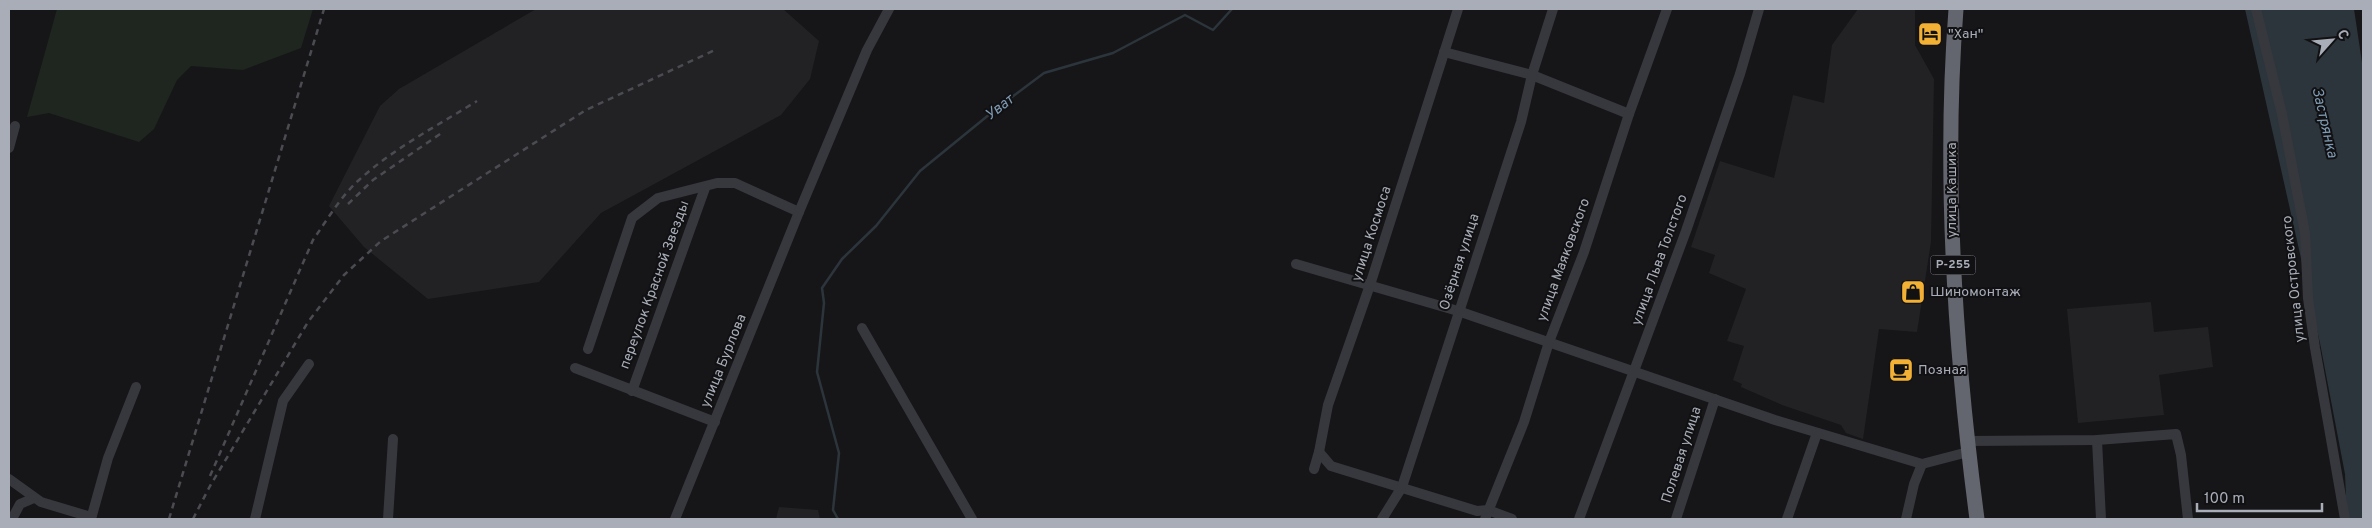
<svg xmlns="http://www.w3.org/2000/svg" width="2372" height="528" viewBox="0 0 2372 528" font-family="Overpass,sans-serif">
<rect width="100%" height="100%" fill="#161618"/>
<g fill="#222225">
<path d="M536,9h247l36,32 -9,38 -29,36 -180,98 -62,69 -111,17 -64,-52 -35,-41 51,-100 19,-17z"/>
<path d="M1858,9h57v36l19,34 -3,163 -14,90 -38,-3 -16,110 -17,-6 -5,-8 -59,-20 -41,-18 1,-3 -9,-4 11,-34 -17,-5 19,-52 -37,-16 6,-18 -24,-8 29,-86 54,17 19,-83 31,8 8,-58z"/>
<path d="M2151,302l3,30 54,-5 5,40 -54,8 5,40 -86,8 -11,-114z"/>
<path d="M779,507l39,3 2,9h-44z"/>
</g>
<path fill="#1e261f" d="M57,9h256l-12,39 -58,22 -52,-4 -14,14 -23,49 -15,13 -90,-29 -22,4z"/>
<path fill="#2c353c" d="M2245,9h109l9,60v450h-16l-2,-45 -25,-131z"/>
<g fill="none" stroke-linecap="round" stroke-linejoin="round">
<path stroke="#2c353c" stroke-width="2.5" d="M838,519l-5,-9 6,-57 -22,-81 7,-69 -2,-15 20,-29 34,-33 44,-55 76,-62 48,-36 69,-20 72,-38 28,15 19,-21"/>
<g stroke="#37383d" stroke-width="10">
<path d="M2256,9l26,105 23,119 3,65 7,50 30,171"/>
<path d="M1444,52l88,23 97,39"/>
<path d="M9,148l6,-22"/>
<path d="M1296,264l162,47 317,109 147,44 46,-12"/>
<path d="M862,328l110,191"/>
<path d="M588,349l44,-131 26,-20 59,-15h18l64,29"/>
<path d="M575,368l140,54"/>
<path d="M632,391l73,-203"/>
<path d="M2097,440l4,79"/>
<path d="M1968,441l129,-1 79,-6 5,21 7,64"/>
<path d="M1319,452l12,14 146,45 11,-1 24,9"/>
<path d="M1314,469l5,-17 9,-47 42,-120 88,-276"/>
<path d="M9,479l32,23 50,15"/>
<path d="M12,519l8,-15 14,-6"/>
<path d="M91,519l17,-61 28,-71"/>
<path d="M255,519l28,-118 26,-37"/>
<path d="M388,519l5,-80"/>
<path d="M675,519l124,-307 68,-162 22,-41"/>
<path d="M1382,519l20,-32 119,-365 11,-47 21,-66"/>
<path d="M1485,519l39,-97 25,-80 35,-90 45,-138 38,-105"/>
<path d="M1579,519l107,-288 54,-157 19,-65"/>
<path d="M1676,519l39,-120"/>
<path d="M1787,519l30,-86"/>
<path d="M1906,519l8,-35 8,-20"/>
</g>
<path stroke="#63666e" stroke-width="15" d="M1956,9c-13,169 -1,343 21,510"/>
<g stroke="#4a4c52" stroke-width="2.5" stroke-dasharray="6 5" stroke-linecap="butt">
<path d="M348,204l25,-24 70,-48"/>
<path d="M210,476l103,-236c14,-20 28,-44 46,-60 35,-32 78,-54 118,-79"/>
<path d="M169,519l155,-510"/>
<path d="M193,519l17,-33 98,-164 36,-47 37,-34 205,-131 129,-60"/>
</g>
</g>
<defs>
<symbol id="hotel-square" viewBox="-11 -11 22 22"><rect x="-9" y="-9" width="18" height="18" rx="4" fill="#f2b134" stroke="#111113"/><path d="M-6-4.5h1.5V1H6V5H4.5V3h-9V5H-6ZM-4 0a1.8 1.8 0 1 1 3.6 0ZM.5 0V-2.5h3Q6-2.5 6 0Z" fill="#111"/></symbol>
<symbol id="shop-square" viewBox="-11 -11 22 22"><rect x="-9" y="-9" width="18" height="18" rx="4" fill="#f2b134" stroke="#111113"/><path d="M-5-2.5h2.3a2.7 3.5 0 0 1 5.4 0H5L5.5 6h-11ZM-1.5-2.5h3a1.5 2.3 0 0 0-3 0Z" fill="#111"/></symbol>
<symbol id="cafe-square" viewBox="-11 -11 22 22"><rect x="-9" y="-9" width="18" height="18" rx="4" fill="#f2b134" stroke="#111113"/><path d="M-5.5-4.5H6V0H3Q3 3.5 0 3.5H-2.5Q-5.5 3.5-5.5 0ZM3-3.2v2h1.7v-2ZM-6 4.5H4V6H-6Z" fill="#111"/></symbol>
</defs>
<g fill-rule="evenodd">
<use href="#hotel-square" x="1916" y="20" width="28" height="28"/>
<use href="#shop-square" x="1899" y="278" width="28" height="28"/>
<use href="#cafe-square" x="1887" y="356" width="28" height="28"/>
</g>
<g text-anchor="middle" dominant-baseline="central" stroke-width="4" stroke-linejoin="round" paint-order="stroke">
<rect fill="#111113" stroke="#7b7e86" stroke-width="1" x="1930.5" y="255.5" width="45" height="19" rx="4"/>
<g font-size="12" font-weight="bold" fill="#a8adb8">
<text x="1953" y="265">Р-255</text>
</g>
<g font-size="14" fill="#a8adb8" stroke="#111113" text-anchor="start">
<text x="1948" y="34">"Хан"</text>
<text x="1930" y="292">Шиномонтаж</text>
<text x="1918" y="370">Позная</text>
</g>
<g font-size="14" fill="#a8adb8" stroke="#111113">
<text transform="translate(1952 190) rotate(-90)">улица Кашика</text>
<text transform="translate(1372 234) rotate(-72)">улица Космоса</text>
<text transform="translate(1564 260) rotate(-70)">улица Маяковского</text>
<text transform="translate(1660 260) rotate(-70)">улица Льва Толстого</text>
<text transform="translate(1460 262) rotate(-72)">Озёрная улица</text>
<text transform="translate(2294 279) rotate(-96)">улица Островского</text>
<text transform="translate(655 285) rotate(-70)">переулок Красной Звезды</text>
<text transform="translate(724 361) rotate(-68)">улица Бурлова</text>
<text transform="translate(1682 455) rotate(-72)">Полевая улица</text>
</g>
<g font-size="15" font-style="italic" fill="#7f9bb3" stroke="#111113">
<text transform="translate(1000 108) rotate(-38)">Уват</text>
<text transform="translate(2324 123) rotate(77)">Застрянка</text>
</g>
</g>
<rect width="2372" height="528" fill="none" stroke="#a8adb8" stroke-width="20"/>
<g transform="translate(2332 40) rotate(63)" stroke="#111113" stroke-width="4" paint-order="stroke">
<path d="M0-4L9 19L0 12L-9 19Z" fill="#a8adb8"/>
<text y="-8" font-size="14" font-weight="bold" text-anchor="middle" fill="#a8adb8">С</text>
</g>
<path d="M2197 503v8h125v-8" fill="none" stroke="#a8adb8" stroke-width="2.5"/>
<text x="2204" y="503" font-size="15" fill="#a8adb8" stroke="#111113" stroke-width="4" paint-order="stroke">100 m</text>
</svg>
